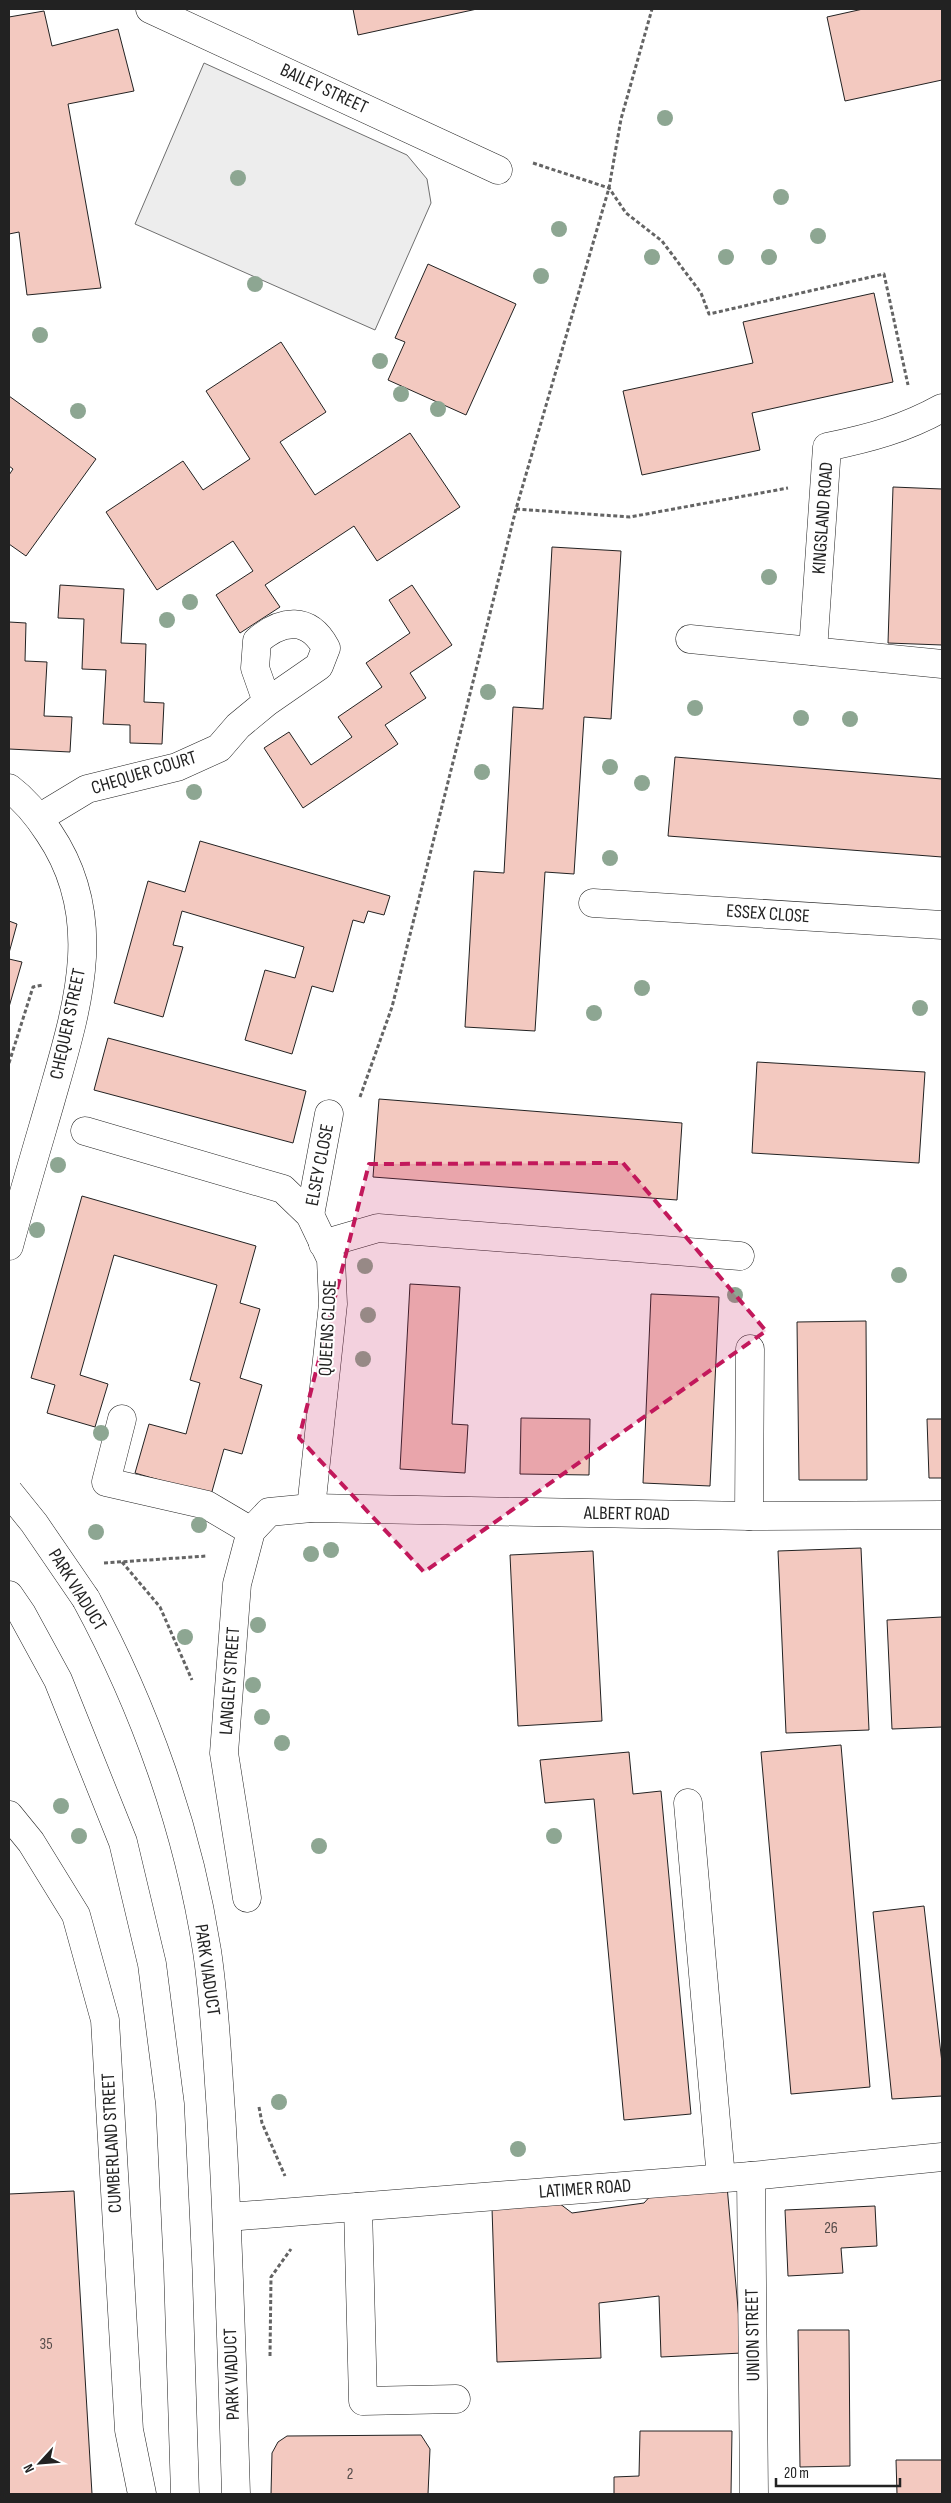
<svg xmlns="http://www.w3.org/2000/svg" width="951" height="2503" viewBox="0 0 951 2503" font-family="'Sofia Sans Condensed',sans-serif">
<rect width="100%" height="100%" fill="#fff"/>
<path fill="#ededed" stroke="#6f6f6f" d="M204,63l203,92 20,24 4,24 -56,127 -240,-106z"/>
<g fill="#f3c9c0" stroke="#222">
<path d="M353,9h124l-119,26z"/>
<path d="M863,9h79v71l-97,21 -18,-84z"/>
<path d="M44,11l8,35 66,-17 16,62 -66,13 33,184 -74,7 -8,-63 -10,2v-217z"/>
<path d="M428,264l88,40 -50,111 -78,-35 17,-38 -10,-4z"/>
<path d="M874,293l19,89 -141,31 8,37 -118,25 -19,-84 130,-28 -10,-41z"/>
<path d="M281,342l45,70 -46,30 35,53 95,-62 50,74 -83,54 -23,-35 -89,59 15,22 -40,26 -24,-38 37,-24 -20,-30 -76,49 -51,-78 77,-51 20,29 47,-31 -44,-68z"/>
<path d="M9,396l87,63 -70,97 -17,-12v-69l4,-6 -4,-3z"/>
<path d="M893,487l49,2v156l-54,-2z"/>
<path d="M552,547l69,4 -10,168 -27,-2 -10,157 -29,-2 -10,159 -70,-4 9,-156 30,2 9,-166 30,2z"/>
<path d="M60,585l64,4 -3,54 25,1 -2,58 20,1 -2,41 -32,-1v-18l-27,-1 3,-54 -24,-1 2,-50 -26,-1z"/>
<path d="M412,585l40,60 -42,28 16,25 -41,27 13,19 -95,64 -39,-60 25,-16 22,33 41,-28 -14,-20 44,-30 -16,-24 44,-30 -21,-33z"/>
<path d="M9,622l17,1 -1,38 22,1 -3,54 28,1 -2,35 -61,-3z"/>
<path d="M675,757l267,22v78l-274,-21z"/>
<path d="M200,841l190,55 -6,19 -16,-4 -4,12 -11,-3 -20,72 -21,-6 -20,68 -47,-14 20,-70 30,8 9,-31 -122,-36 -9,34 10,2 -20,70 -49,-14 34,-122 37,11z"/>
<path d="M9,921l8,3 -8,29z"/>
<path d="M9,959l13,3 -13,45z"/>
<path d="M108,1038l198,53 -13,52 -199,-53z"/>
<path d="M757,1062l168,10 -6,91 -167,-10z"/>
<path d="M379,1099l303,24 -5,77 -304,-23z"/>
<path d="M82,1196l174,50 -16,57 20,6 -20,69 22,7 -20,69 -18,-5 -13,46 -76,-22 14,-49 37,10 14,-51 -10,-3 27,-95 -103,-30 -34,120 28,9 -13,43 -48,-14 8,-28 -24,-7z"/>
<path d="M410,1284l50,3 -8,137 16,1 -3,48 -65,-4z"/>
<path d="M651,1294l68,3 -9,189 -67,-3z"/>
<path d="M866,1321l1,159h-68l-2,-158z"/>
<path d="M521,1418l69,1 -1,56 -69,-1z"/>
<path d="M927,1419h15v59h-13z"/>
<path d="M861,1548l8,182 -83,3 -8,-182z"/>
<path d="M593,1551l9,170 -84,5 -8,-171z"/>
<path d="M942,1617v110l-50,2 -5,-109z"/>
<path d="M841,1745l29,342 -79,7 -30,-342z"/>
<path d="M629,1752l4,42 28,-3 30,323 -67,6 -30,-321 -49,4 -5,-43z"/>
<path d="M924,1906l18,157v33l-50,3 -19,-187z"/>
<path d="M727,2186l15,167 -81,4 -2,-61 -60,7 2,55 -104,4 -5,-154 63,-8 17,13 72,-10 9,-10z"/>
<path d="M74,2191l18,303h-83v-300z"/>
<path d="M875,2206l2,40 -36,2 2,25 -55,3 -3,-66z"/>
<path d="M798,2330h51l1,136 -50,1z"/>
<path d="M640,2431h92l-1,63h-117v-17l25,-1z"/>
<path d="M421,2435l9,14 -2,45h-157l1,-41 6,-11 9,-6z"/>
<path d="M896,2460h46v34h-45z"/>
</g>
<g fill="none" stroke-linecap="round" stroke-linejoin="round">
<defs>
<g id="minor">
<path d="M150,9l348,161"/>
<path d="M690,639l252,25"/>
<path d="M813,651l14,-204c43,-9 77,-18 115,-39"/>
<path d="M9,788c16,12 29,28 40,45 59,87 27,178 1,270 -14,48 -28,95 -41,143"/>
<path d="M39,818l48,-29 90,-22 42,-19 19,-22 29,-24 52,-36 7,-18c-17,-32 -44,-29 -69,-7l-2,27 12,34"/>
<path d="M593,903l349,22"/>
<path d="M85,1131l198,58 27,26 21,44 2,45 -22,204"/>
<path d="M310,1215l19,-101"/>
<path d="M323,1244l55,-16 362,28"/>
<path d="M122,1419l-16,63 101,23 44,26"/>
<path d="M749,1516l1,-167"/>
<path d="M688,1803l33,375"/>
<path d="M9,1815l22,27 45,73 29,105 24,410 13,64"/>
<path d="M247,1898l-23,-145 13,-169 14,-53 18,-19 42,-4 438,8 193,-1"/>
<path d="M751,2176l3,318"/>
<path d="M358,2207l5,194 93,-2"/>
<path d="M228,2217l523,-41 191,-19"/>
</g>
<g id="highway">
<path d="M9,1595l13,19 36,66 65,162 29,122 18,140 8,166 7,224"/>
<path d="M86,1599c59,109 102,230 121,352 8,53 10,107 14,161 8,127 11,255 15,382"/>
</g>
</defs>
<use href="#minor" stroke="#222" stroke-width="29"/>
<use href="#highway" stroke="#222" stroke-width="29"/>
<g stroke="#646464" stroke-width="3" stroke-dasharray="4 2.5" stroke-linecap="butt">
<path d="M533,163l76,25 17,25 36,28 39,52 8,21 175,-40 24,111"/>
<path d="M516,509l114,8 158,-29"/>
<path d="M9,1063l24,-76 10,-2"/>
<path d="M360,1097l32,-90 124,-498 93,-321 12,-69 31,-110"/>
<path d="M122,1562l38,45 32,73"/>
<path d="M104,1563l103,-7"/>
<path d="M259,2107l3,16 23,53"/>
<path d="M270,2356l1,-79 20,-28"/>
</g>
<use href="#minor" stroke="#fff" stroke-width="28"/>
<use href="#highway" stroke="#fff" stroke-width="28"/>
<defs>
<path id="highway-bridge" d="M9,1492l25,31 52,76"/>
</defs>
<use href="#highway-bridge" stroke="#222" stroke-width="29" stroke-linecap="butt"/>
<use href="#highway-bridge" stroke="#fff" stroke-width="28"/>
</g>
<g fill="#8da692">
<circle cx="665" cy="118" r="8"/>
<circle cx="238" cy="178" r="8"/>
<circle cx="781" cy="197" r="8"/>
<circle cx="559" cy="229" r="8"/>
<circle cx="818" cy="236" r="8"/>
<circle cx="652" cy="257" r="8"/>
<circle cx="726" cy="257" r="8"/>
<circle cx="769" cy="257" r="8"/>
<circle cx="541" cy="276" r="8"/>
<circle cx="255" cy="284" r="8"/>
<circle cx="40" cy="335" r="8"/>
<circle cx="380" cy="361" r="8"/>
<circle cx="401" cy="394" r="8"/>
<circle cx="438" cy="409" r="8"/>
<circle cx="78" cy="411" r="8"/>
<circle cx="769" cy="577" r="8"/>
<circle cx="190" cy="602" r="8"/>
<circle cx="167" cy="620" r="8"/>
<circle cx="488" cy="692" r="8"/>
<circle cx="695" cy="708" r="8"/>
<circle cx="801" cy="718" r="8"/>
<circle cx="850" cy="719" r="8"/>
<circle cx="610" cy="767" r="8"/>
<circle cx="482" cy="772" r="8"/>
<circle cx="642" cy="783" r="8"/>
<circle cx="194" cy="792" r="8"/>
<circle cx="610" cy="858" r="8"/>
<circle cx="642" cy="988" r="8"/>
<circle cx="920" cy="1008" r="8"/>
<circle cx="594" cy="1013" r="8"/>
<circle cx="58" cy="1165" r="8"/>
<circle cx="37" cy="1230" r="8"/>
<circle cx="365" cy="1266" r="8"/>
<circle cx="899" cy="1275" r="8"/>
<circle cx="735" cy="1295" r="8"/>
<circle cx="368" cy="1315" r="8"/>
<circle cx="363" cy="1359" r="8"/>
<circle cx="101" cy="1433" r="8"/>
<circle cx="199" cy="1525" r="8"/>
<circle cx="96" cy="1532" r="8"/>
<circle cx="331" cy="1550" r="8"/>
<circle cx="311" cy="1554" r="8"/>
<circle cx="258" cy="1625" r="8"/>
<circle cx="185" cy="1637" r="8"/>
<circle cx="253" cy="1685" r="8"/>
<circle cx="262" cy="1717" r="8"/>
<circle cx="282" cy="1743" r="8"/>
<circle cx="61" cy="1806" r="8"/>
<circle cx="79" cy="1836" r="8"/>
<circle cx="554" cy="1836" r="8"/>
<circle cx="319" cy="1846" r="8"/>
<circle cx="279" cy="2102" r="8"/>
<circle cx="518" cy="2149" r="8"/>
</g>
<path fill="#c2185b" fill-opacity="0.2" stroke="#c2185b" stroke-width="4" stroke-dasharray="10 6" stroke-linejoin="round" d="M623,1163l143,168 -342,241 -125,-134 70,-274z"/>
<g text-anchor="middle" dominant-baseline="central" stroke-width="4" stroke-linejoin="round" paint-order="stroke">
<g font-size="16" fill="#564c4a">
<text x="831" y="2228">26</text>
<text x="46" y="2344">35</text>
<text x="350" y="2474">2</text>
</g>
<g font-size="19" fill="#222" stroke="#fff">
<text transform="translate(324 89) rotate(25)">BAILEY STREET</text>
<text transform="translate(823 518) rotate(-86)">KINGSLAND ROAD</text>
<text transform="translate(144 773) rotate(-17)">CHEQUER COURT</text>
<text transform="translate(768 914) rotate(4)">ESSEX CLOSE</text>
<text transform="translate(68 1024) rotate(-78)">CHEQUER STREET</text>
<text transform="translate(320 1165) rotate(-79)">ELSEY CLOSE</text>
<text transform="translate(328 1328) rotate(-87)">QUEENS CLOSE</text>
<text transform="translate(627 1514) rotate(1)">ALBERT ROAD</text>
<text transform="translate(77 1590) rotate(58)">PARK VIADUCT</text>
<text transform="translate(230 1681) rotate(-86)">LANGLEY STREET</text>
<text transform="translate(207 1970) rotate(82)">PARK VIADUCT</text>
<text transform="translate(112 2143) rotate(-93)">CUMBERLAND STREET</text>
<text transform="translate(585 2189) rotate(-4)">LATIMER ROAD</text>
<text transform="translate(753 2335) rotate(-91)">UNION STREET</text>
<text transform="translate(232 2374) rotate(-92)">PARK VIADUCT</text>
</g>
</g>
<rect width="951" height="2503" fill="none" stroke="#222222" stroke-width="20"/>
<g transform="translate(40 2463) rotate(244)" stroke="#ffffff" stroke-width="4" paint-order="stroke">
<path d="M0-4L9 19L0 12L-9 19Z" fill="#222222"/>
<text y="-8" font-size="14" font-weight="bold" text-anchor="middle" fill="#222222">N</text>
</g>
<path d="M776 2478v8h124v-8" fill="none" stroke="#222222" stroke-width="2.5"/>
<text x="784" y="2478" font-size="15" fill="#222222" stroke="#ffffff" stroke-width="4" paint-order="stroke">20 m</text>
</svg>
